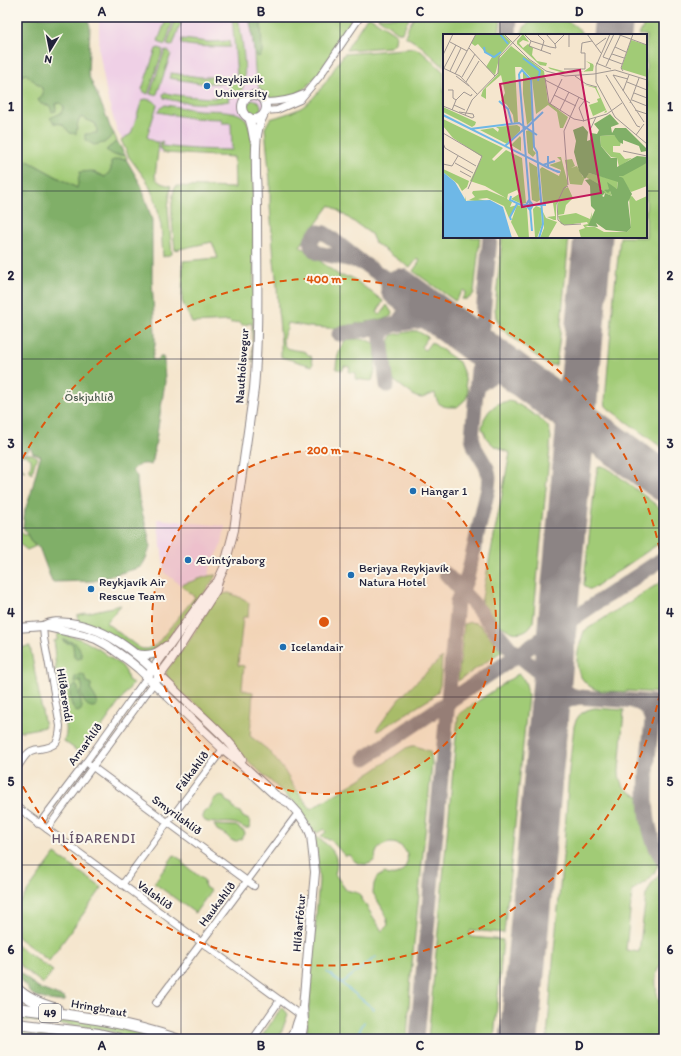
<svg xmlns="http://www.w3.org/2000/svg" width="681" height="1056" viewBox="0 0 681 1056" font-family="Itim,sans-serif">
<rect width="100%" height="100%" fill="#fbf7ec"/>
<filter id="ink" filterUnits="userSpaceOnUse"><feTurbulence type="fractalNoise" baseFrequency=".025" numOctaves="2"/><feDisplacementMap in="SourceGraphic" scale="8" xChannelSelector="R" yChannelSelector="G"/><feConvolveMatrix kernelMatrix="1 2 1 2 8 2 1 2 1" color-interpolation-filters="sRGB"/></filter>
<filter id="wash" filterUnits="userSpaceOnUse"><feTurbulence type="fractalNoise" baseFrequency=".012" numOctaves="4" result="noise"/><feDisplacementMap in="SourceGraphic" scale="16" xChannelSelector="R" yChannelSelector="G"/><feGaussianBlur stdDeviation="0.9" result="paint"/><feColorMatrix in="noise" values="0 0 0 0 0 0 0 0 0 0 0 0 0 0 0 0 0 1.4 0 .05"/><feComposite in="paint" operator="in"/></filter>
<g filter="url(#wash)">
<rect width="100%" height="100%" fill="#f5e6ce"/>
<g fill="#efd0e6">
<path d="M99,17h258l-52,72 -6,4 -34,9 1,6 -6,10 -4,1 -8,-1 -7,1 -7,37 -70,-3 -30,-7 -10,-4 -7,-11 -10,-35 -8,-46z"/>
<path d="M157,519l68,7 -3,17 -6,14 -5,6 -2,16 -13,18 -31,-24z"/>
</g>
<g fill="#a1cb76" stroke="#627658">
<path d="M167,17h7l-9,28 -5,-2 -2,-2z"/>
<path d="M176,17h7l-10,28 -2,1 -4,-1z"/>
<path d="M232,17h6c3,16 12,63 2,76 -3,3 -8,4 -12,5l1,3c-21,4 -45,3 -65,-3l-1,-3 1,-2c18,3 37,5 56,5v-4l10,-1 -1,-16 8,-1z"/>
<path d="M249,17h108l-39,57c-8,10 -17,20 -30,24 -7,2 -14,1 -20,2 -14,-14 -13,-30 -14,-48l1,2 -5,-34 1,8z"/>
<path d="M367,17h3l26,17 -1,9 -5,4 -44,3z"/>
<path d="M377,17h33l-8,15h-4z"/>
<path d="M414,17h87l-2,18h-55v32l-23,-21 -16,-10 4,-10z"/>
<path d="M540,17c17,0 33,2 43,18h-62c2,-9 10,-16 19,-18z"/>
<path d="M650,21l14,1v427l-55,-40 -3,-3 -1,-5 9,-106 6,-58h26v-202h-7l6,-12z"/>
<path d="M182,39l27,3 20,-1 1,6c-17,0 -33,0 -49,-3z"/>
<path d="M159,48l4,2 -15,44 -4,-2 -2,-3 14,-40z"/>
<path d="M415,48l7,4 22,20v165h36l-6,56c-3,5 -7,7 -12,6l4,-7 -3,-2 -8,11 -42,-30 7,-10 -3,-2 -7,9 -35,-25 -4,-9 -41,-29 -30,41 40,30 11,1 32,24 -6,11 3,3 7,-10 5,8 -1,3 -4,2 -51,10h-8l-18,-1 -22,-4 -1,4 1,1c-5,6 -9,18 2,21 6,2 10,1 16,3l2,3 3,1 2,7 -1,3 -31,-9v-13l-2,-26 -1,-6 -1,-27 -3,-24 -4,-55v-25l-5,-53 5,-9c10,-3 20,-6 29,-10 19,-10 33,-38 45,-55z"/>
<path d="M165,50l4,1 2,3 -14,40 -3,1 -4,-1z"/>
<path d="M171,73l29,4h24v6h-25l-30,-5z"/>
<path d="M26,74l16,14 2,5 6,13 6,2 -1,-4 5,-1 5,4c-7,12 -3,17 5,26l11,-16 15,7 1,9 7,10 10,-9 3,7 -11,9 11,5h8l2,3 -1,1h-8l-7,11 -6,7 -14,-6 -14,17 -60,-33v-78z"/>
<path d="M146,99l8,2 3,4 -10,32 8,5h4l-4,35c4,7 9,7 16,9l-3,22 4,46 -9,3 -2,-31 -5,-24 -9,-21 -18,-24 -8,-17 10,-6 11,-34z"/>
<circle cx="254" cy="107" r="7"/>
<path d="M165,105c11,2 22,3 33,5 13,1 42,-2 49,11 4,8 5,19 6,28l1,71 -1,143 -1,-40 -9,2 -5,-3 -7,1 -2,-2 -37,2 -10,-22 1,-40 35,-3 -6,-16 -37,8c-2,-22 -6,-43 0,-64l60,2 -1,-31 -70,-4c-4,-2 -4,-7 -3,-12l2,1 -1,4c24,3 47,4 70,4l-1,-27h-9v-4l-31,-1 -33,-6 1,-3z"/>
<path d="M502,237h67l-9,98 -4,30h-6l-5,-2 -38,-30 -6,-5 -5,-11 -1,-9z"/>
<path d="M413,331h4l11,6 -7,10 4,3 6,-8 28,20 5,12 4,19 -2,6 -9,8c-12,0 -20,1 -22,-14l-13,5 -6,-1 -23,-17c-3,-14 -8,-31 -1,-45z"/>
<path d="M346,339c10,0 24,-1 30,6l-1,25 -3,11 -17,-2 1,-6 -7,-1 1,-5 -6,-1 -1,4 -7,-1c0,-11 4,-21 10,-30z"/>
<path d="M508,401c9,0 29,16 37,22l3,3 3,11 -18,185c-4,9 -14,13 -23,9 -4,-2 -5,-4 -9,-5l-20,-23 29,-150 -17,-8 -6,-6 -5,-11 2,-9 5,-8 8,-7z"/>
<path d="M18,453l14,1 6,4 -3,4 -3,11 -2,-2c-1,-3 2,-7 1,-12l-6,-4 -5,1 -2,7 7,8 -8,-2v-15z"/>
<path d="M602,466l5,2 5,3 52,40v29l-72,49h-4l-4,-4 1,-13 11,-96 2,-9z"/>
<path d="M17,522h2l1,8 4,5 3,-1 5,9 4,3 -9,4 -10,-8z"/>
<path d="M216,575c-10,18 -24,32 -36,47 -8,10 -16,25 -28,30 -2,1 -6,1 -9,2l-63,-31 -2,-3 -1,-5 44,-10 -15,18 32,24 4,2h5l9,-4 20,-25 19,-23 -14,-12 27,-9z"/>
<path d="M664,580v113l-37,-2 -2,1c-9,-1 -19,0 -28,-2 -5,-2 -10,-5 -13,-9 -12,-14 -6,-31 -1,-47l1,-3z"/>
<path d="M229,593l15,6 5,4 -1,14h-5l-5,48 6,1 -2,23 5,2 6,1 -3,44 18,14 16,20 8,14 19,25 62,-38 33,-23 6,-2h4l13,5 2,3 1,9 -21,211 -4,65h-101l13,-158 -2,-28 -5,-19c15,10 30,19 23,40l11,16 12,3 24,38 6,-6 -3,-12 -12,-20 1,-9 3,-7 8,-4c15,10 31,-14 17,-26 -3,-3 -8,-4 -12,-4 -6,1 -12,4 -14,10 -1,2 0,5 -1,6 -4,7 -14,6 -19,3 -3,-2 -5,-5 -7,-7l-4,1 -15,-17h-3l-6,-3 5,-4 -2,-3 -7,4 -7,-6 -12,-21 -52,-47 -46,-52 -25,-18 -9,-8v-10l25,-33 23,-38 8,-6z"/>
<path d="M470,622l6,1 4,2 22,26 -44,30 6,-57z"/>
<path d="M59,633l18,5 8,3 15,9 22,16 4,6 2,8 5,3 -32,45 -5,4 -16,21 -16,-12c6,-14 -2,-31 -6,-45 -2,-8 -3,-16 -5,-25l3,-1 -2,-23h1l-1,-6 3,-1v-4z"/>
<path d="M30,646l15,81 -28,5v-84z"/>
<path d="M442,657l-2,28 -2,6 -5,6 -55,34 -2,-1 23,-31z"/>
<path d="M518,674c8,5 9,13 10,22l-24,237 -33,-3 -2,6 2,1 32,3 -9,99h-66l30,-323 1,-2z"/>
<path d="M595,708l29,2 -5,61c0,15 8,21 22,26 -1,15 1,30 7,44 3,8 8,15 10,23 -2,9 -8,15 -16,20 -4,3 -8,4 -10,9l-6,57 13,2 7,-57 6,-12 11,-12 1,1v88c-7,7 -9,17 -8,26 0,8 4,14 4,22 0,10 -3,21 -4,31h-109l7,-89 10,-104 5,-76 5,-44c3,-11 9,-16 21,-18z"/>
<path d="M218,796h3l3,1 2,4 6,3 2,5 6,3 3,5 6,3 1,5 -1,3c-6,1 -7,-2 -12,-4 -10,-3 -23,1 -32,-3l-3,-4 1,-4 7,-6 4,-8z"/>
<path d="M214,825l22,1 9,6 -4,7 -4,2 -6,-1 -5,-5 -9,-5z"/>
<path d="M55,854l47,34 -53,73 -32,-24v-31z"/>
<path d="M174,855l9,6 -1,2 23,18 -1,1 1,5 6,4 -16,22 -41,-30z"/>
<path d="M17,945l36,26 -10,13 -21,-17 -5,-6z"/>
<path d="M282,1007l6,7 -9,25h-19z"/>
<path d="M17,1013l51,5 59,11 30,10h-18l-28,-7 -31,-6 -63,-6z"/>
<path d="M17,1031c24,2 50,1 72,8h-72z"/>
</g>
<g fill="#80af67" stroke="#516851">
<path d="M17,17h70l3,9 -2,48 17,39 5,14 4,7 -10,9 -10,2 -9,-5v-6l12,-1 -1,-9 -15,-7 -3,5 -2,12 -6,-1 -8,-9 -8,-1 -4,-5 11,-5 3,-6 -4,-4 -5,1 1,7 -4,1 -2,-6 -9,-2 -3,-4 5,-6 -1,-6 -16,-14 -9,3z"/>
<path d="M250,17h14l-3,4 1,30 -1,4 -3,2 -4,-5z"/>
<path d="M117,141l8,14h-11l-8,-5z"/>
<path d="M17,155l60,33 3,-16 11,-1 14,6 6,-7v-9l7,-2h8l15,26 11,35v60l3,54v11l-3,14 2,1h4l2,-3h3l1,4 1,21 -12,78 -2,5c-8,-3 -14,0 -19,6l5,5c0,15 3,29 7,43 2,8 5,17 6,25 0,7 -5,17 -9,23l-47,14 -42,1 -13,-35 -7,-4 -9,-16 2,-17 6,-17 8,-32 2,-5 -8,-3 -3,-6 -2,4 -11,1z"/>
<path d="M63,640h2c13,3 14,4 17,17l-1,1 -3,1h-2l-2,-2 -1,-12 -1,-1 -8,-2z"/>
<path d="M82,674l2,1 2,6 5,3v2l-1,3c2,4 14,17 2,18 -6,0 -11,-9 -11,-15 1,-1 2,-4 1,-6 0,-2 -2,-4 -2,-6l-5,2 -1,-2 1,-3z"/>
<path d="M76,685l2,3 4,19 -1,3 -3,2 -3,-1c-4,-5 -7,-18 -4,-24z"/>
<path d="M17,970l21,18 26,10 2,2 -1,1c-8,1 -26,-2 -33,-7 -3,-2 -4,-5 -5,-8l-10,-7z"/>
</g>
<g fill="none" stroke-linecap="round" stroke-linejoin="round">
<g stroke="#6eb8e7" stroke-width="1.5">
<path d="M327,972l47,37"/>
<path d="M342,983l34,-26"/>
<path d="M355,1039l9,-17"/>
</g>
<g stroke="#8c8484" stroke-width="15">
<path d="M604,17l5,9 2,9"/>
<path d="M509,35l1,-18"/>
<path d="M613,35l4,-10 9,-8"/>
<path d="M364,264l-7,-3 -39,-8c-10,-6 -9,-14 0,-21l6,1 6,4 34,27 36,24 5,8 2,8 -3,11 -4,6 -12,7 -5,4 -2,7 6,46"/>
<path d="M339,334l91,-15c4,1 9,1 13,2 15,7 33,20 35,38"/>
<path d="M476,394c1,-3 2,-7 4,-9 1,-1 4,-4 5,-4 13,-11 23,-8 38,-3"/>
<path d="M446,574l27,29 37,45 18,15 43,32 8,2 85,6"/>
<path d="M556,641l7,-14 8,-7 93,-62"/>
<path d="M554,664l1,11 7,13"/>
<path d="M542,674c9,9 7,23 8,34"/>
<path d="M635,702c11,3 14,8 17,19 -4,42 -16,103 12,140"/>
<path d="M548,723c9,-16 12,-21 31,-26"/>
<path d="M365,758l181,-122 8,-10 6,-26"/>
<path d="M417,1039l40,-437 10,-24 21,-89 1,-12 -2,-9 -12,-20 -3,-11 18,-200"/>
</g>
<g stroke="#8c8484" stroke-width="39">
<path d="M612,35l2,-18"/>
<path d="M400,288l264,194"/>
<path d="M519,1039l74,-802"/>
</g>
</g>
</g>
<g filter="url(#ink)">
<g fill="none" stroke-linecap="round" stroke-linejoin="round">
<defs>
<g id="minor">
<path d="M265,102c14,0 26,-2 39,-8"/>
<path d="M265,111l12,-1 23,-10 20,-24 40,-59"/>
<path d="M86,762l168,124"/>
<path d="M17,768c4,-5 8,-14 14,-17 2,-1 6,-2 9,-2 17,-3 19,-6 20,-23l-16,-88 -1,-12"/>
<path d="M17,807l286,210"/>
<path d="M39,824l47,-62 61,-85"/>
<path d="M47,829l107,-146"/>
<path d="M122,885l46,-63 55,-73"/>
<path d="M156,1003l139,-186"/>
<path d="M253,1039l27,-39"/>
</g>
<g id="tertiary">
<circle cx="254" cy="107" r="12"/>
<path d="M249,117l3,11 2,11"/>
<path d="M43,626c9,-5 17,-4 27,-3 49,7 81,45 115,77 19,18 42,37 57,59"/>
<path d="M17,628l26,-2 41,9 12,4 11,6 21,15 11,9 84,80 15,12 37,34 14,8 10,11 9,14 3,7 4,37 -12,135 1,14 -3,18"/>
<path d="M136,654c13,3 20,0 30,-8"/>
<path d="M150,673l60,-84 5,-5"/>
<path d="M154,683l18,-24 44,-69 2,-9 6,-13 10,-38 20,-141c5,-57 3,-114 3,-171 0,-14 0,-28 -1,-43 0,-18 -2,-43 7,-59"/>
<path d="M293,1038l4,-14 5,-14"/>
</g>
<g id="primary">
<path d="M17,989c11,11 26,16 40,20"/>
<path d="M17,1008c53,7 108,13 159,31"/>
<path d="M17,1024l82,10 21,5"/>
<path d="M291,1039l3,-6"/>
</g>
</defs>
<use href="#minor" stroke="#8c8484" stroke-width="8"/>
<use href="#tertiary" stroke="#8c8484" stroke-width="10"/>
<use href="#primary" stroke="#8c8484" stroke-width="12"/>
<use href="#minor" stroke="#fff" stroke-width="6"/>
<use href="#tertiary" stroke="#fff" stroke-width="8"/>
<use href="#primary" stroke="#fff" stroke-width="10"/>
</g>
</g>
<path fill="none" stroke="#22223b" stroke-width="1" stroke-opacity="0.55" d="M181,17v1022M340,17v1022M500,17v18M17,191h427M646,191h18M500,237v802M17,359h647M17,528h647M17,697h647M17,865h647"/>
<circle cx="324" cy="622" r="172" fill="#de560e" fill-opacity=".12"/>
<g fill="none" stroke="#de560e" stroke-width="2" stroke-dasharray="7 5">
<circle cx="324" cy="622" r="172"/>
<path d="M664 670A343 343 0 0 1 17 775M17 469A343 343 0 0 1 664 574"/>
</g>
<g fill="#1f6fb2" stroke="#fbf7ec" stroke-width="1.5">
<circle cx="207" cy="86" r="4"/>
<circle cx="413" cy="491" r="4"/>
<circle cx="188" cy="560" r="4"/>
<circle cx="351" cy="575" r="4"/>
<circle cx="91" cy="589" r="4"/>
<circle cx="283" cy="647" r="4"/>
</g>
<g text-anchor="middle" dominant-baseline="central" stroke-width="4" stroke-linejoin="round" paint-order="stroke">
<rect fill="#fbf7ec" stroke="#636270" stroke-width="1" x="39" y="1004" width="22" height="18" rx="3"/>
<g font-size="11" font-weight="bold" fill="#22223b">
<text x="50" y="1013">49</text>
</g>
<g font-size="12" fill="#22223b" stroke="#fbf7ec" text-anchor="start">
<text x="215" y="79">Reykjavik<tspan x="215" dy="14">University</tspan></text>
<text x="421" y="491">Hangar 1</text>
<text x="196" y="560">Ævintýraborg</text>
<text x="359" y="568">Berjaya Reykjavík<tspan x="359" dy="14">Natura Hotel</tspan></text>
<text x="99" y="582">Reykjavík Air<tspan x="99" dy="14">Rescue Team</tspan></text>
<text x="291" y="647">Icelandair</text>
</g>
<g font-size="12" fill="#22223b" stroke="#fbf7ec">
<text transform="translate(242 366) rotate(-86)">Nauthólsvegur</text>
<text transform="translate(65 695) rotate(81)">Hlíðarendi</text>
<text transform="translate(85 744) rotate(-54)">Arnarhlíð</text>
<text transform="translate(192 771) rotate(-53)">Fálkahlíð</text>
<text transform="translate(177 815) rotate(36)">Smyrilshlíð</text>
<text transform="translate(155 895) rotate(36)">Valshlíð</text>
<text transform="translate(217 904) rotate(-53)">Haukahlíð</text>
<text transform="translate(299 923) rotate(-85)">Hlíðarfótur</text>
<text transform="translate(99 1008) rotate(10)">Hringbraut</text>
</g>
<g font-size="12" fill="#4e5d50" stroke="#fbf7ec">
<text x="89" y="397">Öskjuhlíð</text>
</g>
<g font-size="13" letter-spacing="1" fill="#635167" stroke="#fbf7ec">
<text x="94" y="838">HLÍÐARENDI</text>
</g>
</g>
<g transform="translate(443 34)">
<rect width="204" height="204" fill="#f5e6ce"/>
<path d="M33,0h27l8,8 -11,13 -5,20 -9,-8 6,-10 -7,-5 -7,-8 -3,2 -4,-3zM80,0l6,8 -6,-2 -4,3 4,5 5,-4 5,4 -1,7 5,6 10,2 3,-9 -4,12 -6,-1 -23,-21v-3zM188,6l16,5v32l-26,-8zM68,12l33,25 4,31 20,15 -5,11h-3l-3,-16 -9,-7 -12,9 -4,-35 -11,-12h-6l3,55 -4,1 -1,-8 -6,-10 -6,-4 4,-8 -4,-18 -15,13v11l-5,-3 2,-6 15,-16v-14zM143,27l7,3v2l1,-2 -1,7 -29,2 -14,-4 -2,-2 19,5h16l7,-5v-3zM80,38l7,8 3,39 -6,6 -4,-31 4,-1 -4,1zM141,51l12,2 11,25 -3,1 2,-3 -13,6 -4,-11 9,-3 -1,-3 3,-1 -5,-10zM0,73l33,15 -1,3 -3,2 -13,-7 1,-3 -1,3 -16,-8zM0,85l60,29 -11,11 2,2 12,-11 16,8 4,45 -4,1 -11,-5 8,-5 -2,-4 -9,4 -1,5 5,3 -2,5 7,-2 -8,13 -5,-12 -17,-8 -9,1 17,4 -30,4v-11l1,5 9,-1h-6l6,-3 -3,-4 1,-2 14,-1 19,8 -21,-12 -15,-5 12,-24 -29,-19 -10,-12zM74,91l3,2v4l-13,13 -27,-14 13,-2 5,4 1,-3 -3,-2zM86,96l4,3v17l3,3 -3,4 -5,-4 -2,-22zM171,101l7,7 -1,4h-7v6l7,1 5,6 7,-1 -13,9 -2,-9 -6,-1 -10,-11 -1,-10zM77,102l1,2v13l-10,-6zM121,122l1,4 7,-1 3,7 -4,2 6,-2 6,11 6,-4 29,8 -1,8 -8,-3v3l-3,1 4,1 2,5 -7,-3 -3,3 1,-4 -4,-8 -14,-7 -3,8 -12,-1zM114,123h4l7,27 -12,21v15h-2l-7,-3 8,-1 -2,-13 -10,1 -3,-35 2,-2 17,9 2,-6 -12,-5 12,-4zM86,128l8,5 3,33 -3,2 -5,-2zM204,129v23l-16,6 -12,-17zM0,135l26,12 -2,6 -5,4 -4,-7 -15,-12zM125,153l5,11 -7,7 -2,9 -6,1v-12l5,-13zM189,162l4,5 11,-5v42h-66l-2,-8 6,-2 -2,-3 5,-1 -1,-2 -21,3 -5,-1 -3,-8 18,-3 14,6 2,-7 -1,13 -6,2h10l9,5h23l4,-4 -2,-31zM74,171l10,3 2,30h-10l-8,-16zM93,172l5,2 1,17 -5,13 -2,-1 -2,-28zM100,178l3,6 11,4 -9,16h-8l4,-10z" fill="#a1cb76"/>
<path d="M167,80l9,10 -8,3 1,6 3,-5h11l21,21v2l-6,1 -2,-6 -16,-6v4l-4,-2 -5,-7 -14,1 1,10 10,12h6v9l20,-11 10,1v6l-24,13h-4l4,2 9,16 -4,8 3,26 -4,4 -21,-2 -10,-7 2,4 -10,-1 7,-16 -4,-4 -1,-20 -5,-6 5,-1 9,5v4l6,4 -3,4 2,1 1,-4 7,3 -2,-5 -2,2 -4,-3 5,-1 -2,-7 10,7 1,-7 -29,-9 -4,6 -6,-8 -5,-19 2,-11 -3,-11 10,-4 5,6 -1,9 3,-1 1,-7 6,1 2,-4 -5,-6z" fill="#80af67"/>
<path d="M0,138l12,10 11,19 24,-1 13,7 9,31h-69z" fill="#6eb8e7"/>
<path fill="none" stroke="#6eb8e7" stroke-width="2" d="M57,0l8,10M41,13l1,5 9,5 7,-5M80,24l17,13 -2,10M76,40l3,-4 9,10 3,67 3,5 6,72 -4,14M76,40l13,157M56,67l9,8 4,15M0,81l106,53M27,95l49,-6 18,12M81,100v-4l19,-18M62,112l18,-16M105,122v11l1,1 9,4h2l-7,-2M95,128l5,3 12,-4M68,162l-1,4 11,5h25M86,166l4,5 -3,5 -4,-5zM68,186l-1,-3 7,-13"/>
<path fill="none" stroke="#a19893" stroke-width="1" d="M61,0l25,25 17,12 19,5 29,-2M81,0l7,7 19,6 6,1 -1,-4M94,0l7,7 -3,10M103,0l9,10M144,0l14,19M167,0l-14,32v16l19,35 32,27M171,0l-11,23 19,7M174,0l30,11M88,7l-2,5 22,8M7,8l17,9M112,10l10,-10M152,12l11,-8M126,13v-13M172,13l11,5M26,14l26,28M169,20l12,4M0,21l10,-21M153,29l15,6M163,32l15,-32M0,34l17,8 17,18M1,34l12,-23M121,35h21v-16h-4l1,-10 10,-2M7,37l11,-23M180,37l-2,-3 12,-34M12,40l21,-40M151,40l21,-4 32,10M163,41l31,51 3,1M13,42l13,10M132,42l11,8 11,3M19,43l13,-23M102,44l4,25 25,16 10,2M185,45l-15,-4 31,47M102,46l45,23M23,48l13,-21M184,48l20,8M5,56h5v8l3,2M180,57l6,-16M191,59l13,5M111,61l22,11M189,66l15,6M187,69l9,-25M107,70l12,-25M11,71l11,5M0,72l29,12 2,-1 -1,-3 -14,-2M9,76l4,-10 8,-8 7,4 1,-2M117,76l9,-18M192,76l12,4M22,81l7,-15 26,-27 1,-16 22,-23M140,87l24,-7 15,-11M141,87l-5,-13 6,-8M147,96l6,-13M0,99l39,23 -14,33M193,101l8,-11M0,109l2,5 31,18M180,117l24,5M12,129l18,10M0,130l9,2 6,-10M17,137l11,6M125,151l-4,-54 15,-34M125,152l-4,2 -7,15 1,17 6,5 17,-1"/>
<path fill="#c2185b" fill-opacity="0.15" stroke="#c2185b" stroke-width="2" d="M137,36l21,123 -79,14 -22,-123z"/>
<rect width="204" height="204" fill="none" stroke="#22223b" stroke-width="2"/>
</g>
<circle cx="324" cy="622" r="6" fill="#de560e" stroke="#fbf7ec" stroke-width="2"/>
<g font-size="12" text-anchor="middle" font-weight="bold" fill="#de560e" stroke="#fbf7ec" stroke-width="4" stroke-linejoin="round" paint-order="stroke">
<text x="324" y="283">400 m</text>
<text x="324" y="454">200 m</text>
</g>
<rect width="681" height="1056" fill="none" stroke="#fbf7ec" stroke-width="44"/>
<g transform="translate(50 50) rotate(190)" stroke="#fbf7ec" stroke-width="3" paint-order="stroke">
<path d="M0-3L7 15L0 10L-7 15Z" fill="#22223b"/>
<text y="-6" font-size="11" font-weight="bold" text-anchor="middle" fill="#22223b">N</text>
</g>
<rect x="22" y="22" width="637" height="1012" fill="none" stroke="#22223b" stroke-width="1.5"/>
<g font-size="13" text-anchor="middle" font-weight="bold" fill="#22223b">
<text x="102" y="16">A</text>
<text x="261" y="16">B</text>
<text x="420" y="16">C</text>
<text x="579" y="16">D</text>
<text x="11" y="111">1</text>
<text x="670" y="111">1</text>
<text x="11" y="280">2</text>
<text x="670" y="280">2</text>
<text x="11" y="448">3</text>
<text x="670" y="448">3</text>
<text x="11" y="617">4</text>
<text x="670" y="617">4</text>
<text x="11" y="786">5</text>
<text x="670" y="786">5</text>
<text x="11" y="954">6</text>
<text x="670" y="954">6</text>
<text x="102" y="1050">A</text>
<text x="261" y="1050">B</text>
<text x="420" y="1050">C</text>
<text x="579" y="1050">D</text>
</g>
</svg>
